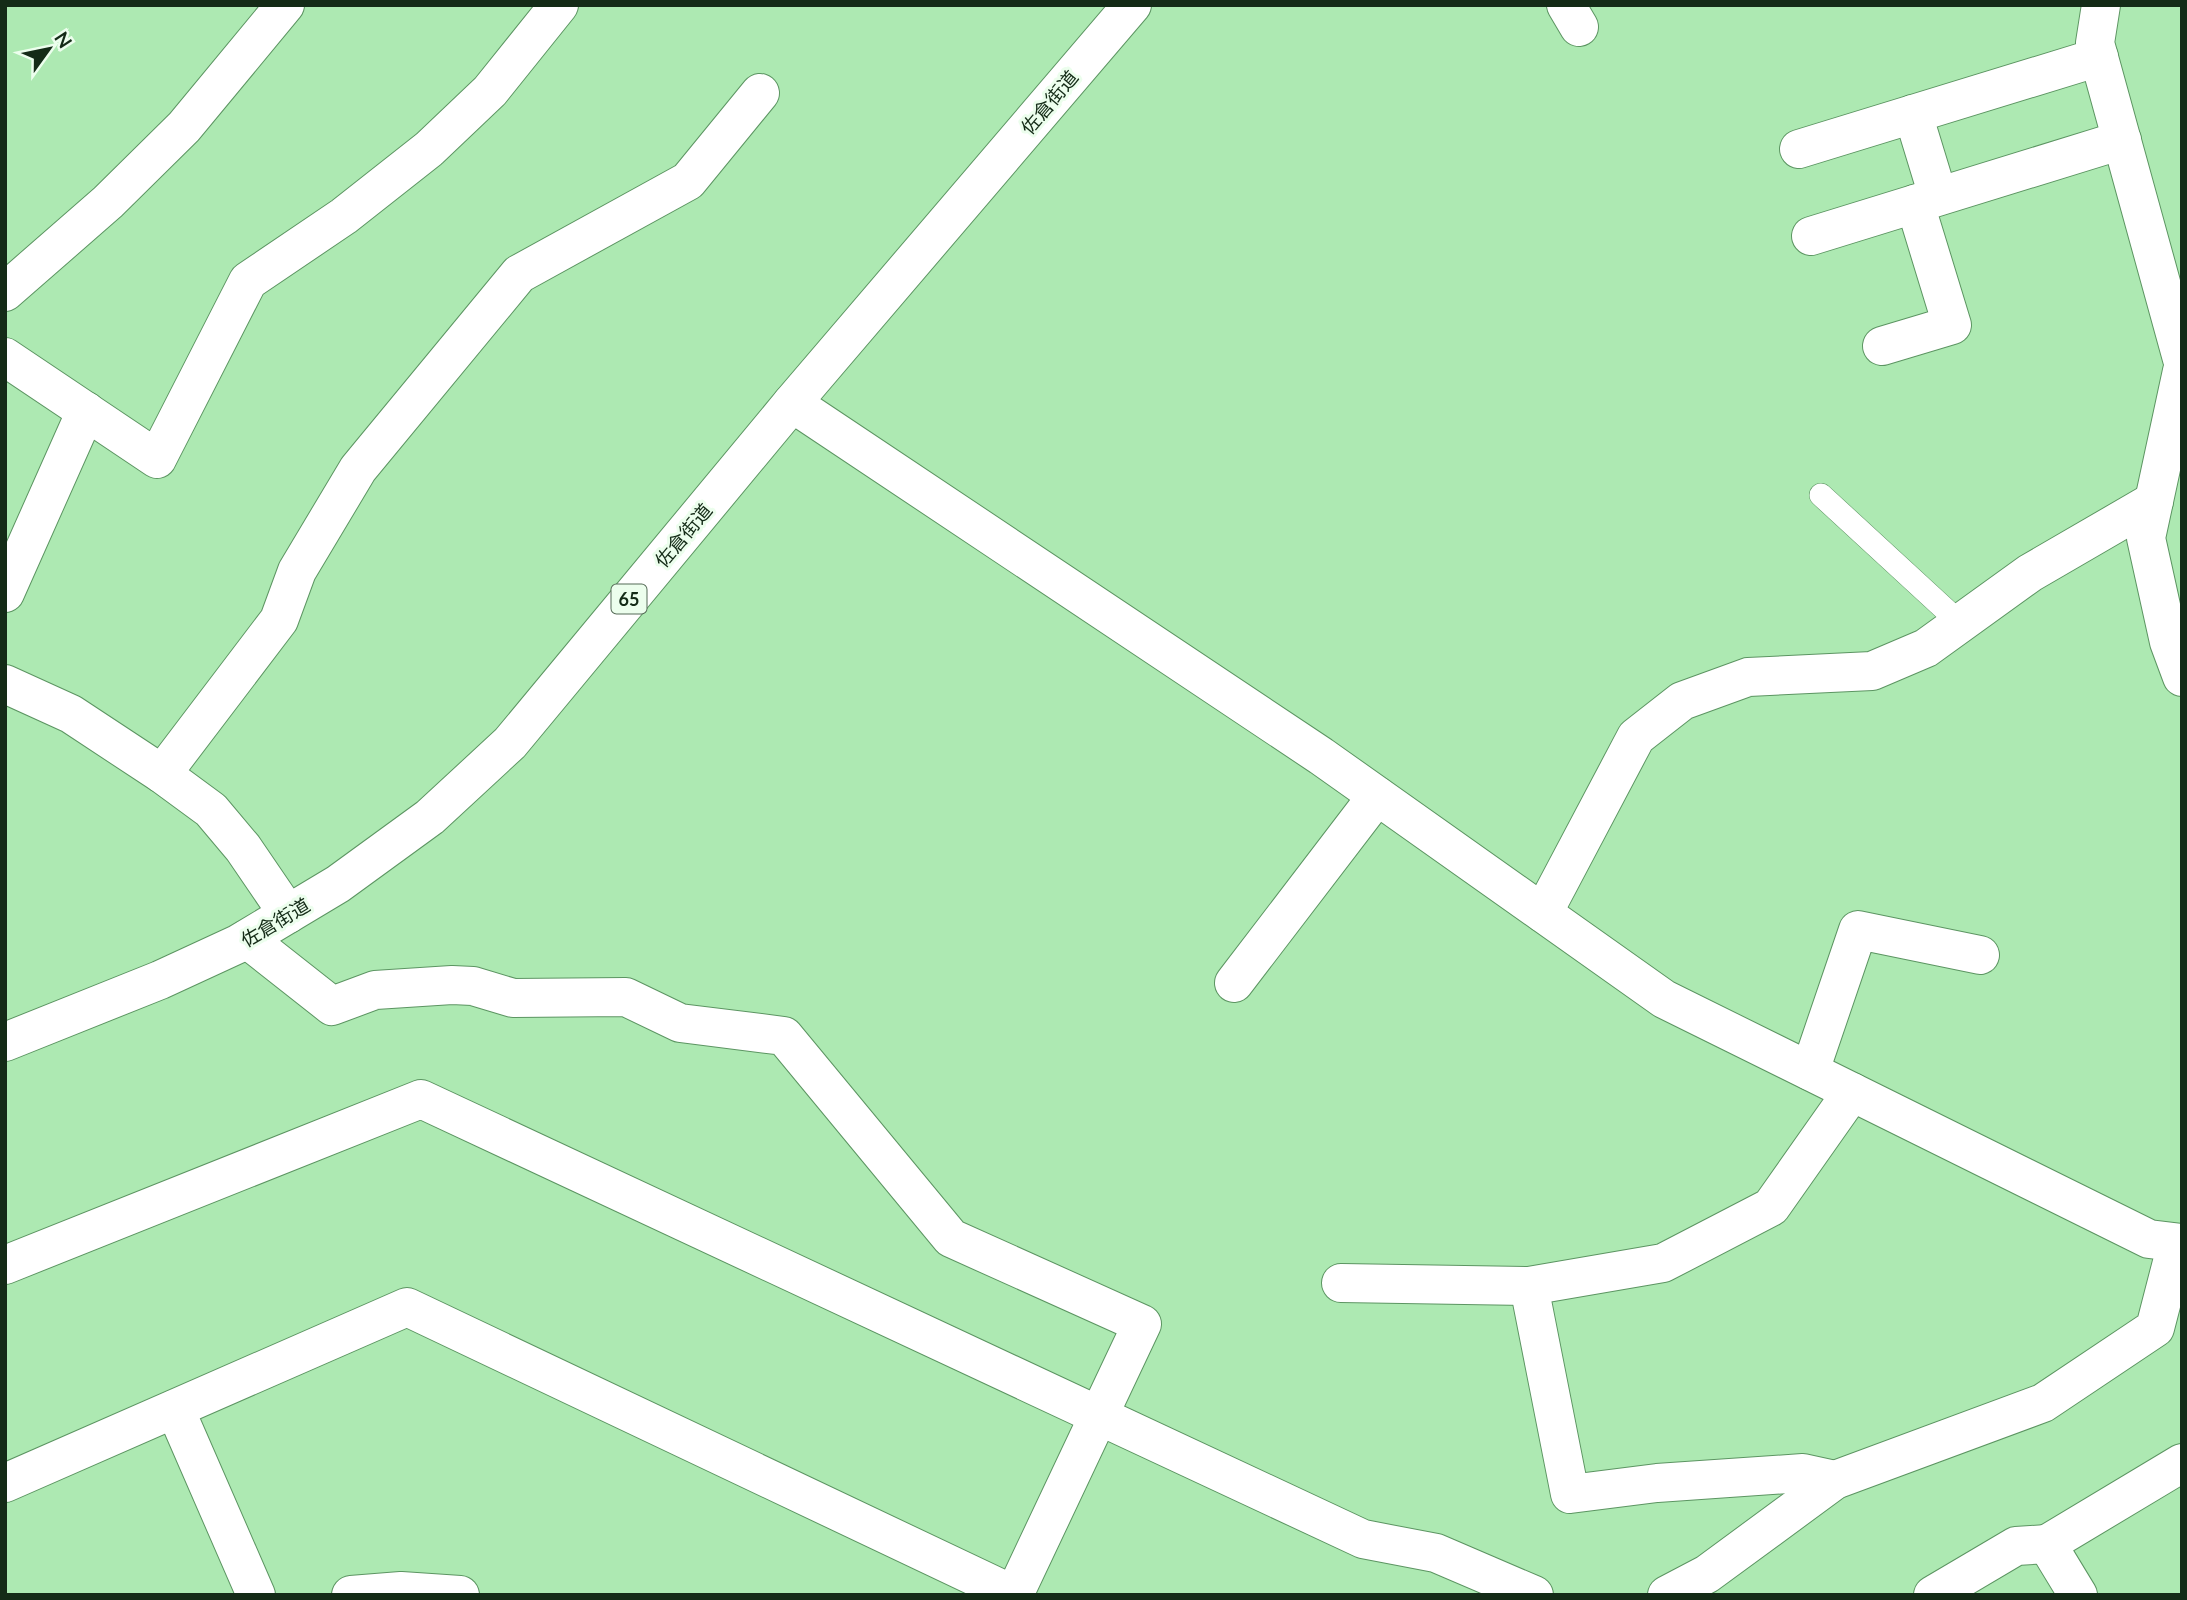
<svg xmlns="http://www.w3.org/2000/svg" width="2187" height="1600" viewBox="0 0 2187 1600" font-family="Lato,'Noto Sans JP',sans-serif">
<rect width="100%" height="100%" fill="#ade9b2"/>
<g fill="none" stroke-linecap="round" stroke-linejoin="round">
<defs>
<path id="lane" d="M1821,495l139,128"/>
<g id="street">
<path d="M1566,5l13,22"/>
<path d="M2101,5l-6,38 87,316"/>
<path d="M1913,114l25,82"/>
<path d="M1799,149l300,-92"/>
<path d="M1811,236l311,-96"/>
<path d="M5,292l103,-90 76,-75 101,-122"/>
<path d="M1882,346l70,-21 -37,-121"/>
<path d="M5,357l152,102 91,-178 96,-65 85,-67 61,-58 69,-86"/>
<path d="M2182,371l-36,167 23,104 13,35"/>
<path d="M792,403l529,353 343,243 485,240 33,4"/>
<path d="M5,593l81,-182"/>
<path d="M5,684l66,30 91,60 117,-154 18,-49 61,-102 161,-195 169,-93 72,-88"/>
<path d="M162,774l49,36 32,38 45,66"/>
<path d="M1543,913l93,-176 46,-36 66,-24 124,-6 54,-23 104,-75 124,-72"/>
<path d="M1234,983l143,-187"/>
<path d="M1810,1071l48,-141 122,25"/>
<path d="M5,1265l416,-166 942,440 73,14 98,42"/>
<path d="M1341,1283l188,3 134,-23 108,-56 81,-115"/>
<path d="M1529,1286l41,208 87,-11 146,-10 32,7"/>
<path d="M175,1409l81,186"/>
<path d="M5,1483l402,-176 607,288 128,-271 -191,-86 -167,-202 -104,-13 -54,-26 -113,1 -40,-12 -21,-1 -77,5 -43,16 -85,-67"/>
<path d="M1667,1595l40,-21 128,-94 208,-77 112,-75 22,-85"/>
<path d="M1933,1595l83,-49 31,-2"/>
<path d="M2078,1595l-31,-51 135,-81"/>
</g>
<path id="secondary" d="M351,1595l50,-4 59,4"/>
<path id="primary" d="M5,1042l155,-62 78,-36 100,-60 92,-67 80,-74 282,-340 340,-398"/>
</defs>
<use href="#lane" stroke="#5c9562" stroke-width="24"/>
<use href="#street" stroke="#5c9562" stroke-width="40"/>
<use href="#secondary" stroke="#5c9562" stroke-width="40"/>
<use href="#primary" stroke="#5c9562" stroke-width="40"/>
<use href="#lane" stroke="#fff" stroke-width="23"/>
<use href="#street" stroke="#fff" stroke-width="38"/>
<use href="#secondary" stroke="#fff" stroke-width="38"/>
<use href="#primary" stroke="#fff" stroke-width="38"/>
</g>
<g text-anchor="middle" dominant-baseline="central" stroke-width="6" stroke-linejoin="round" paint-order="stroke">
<rect fill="#ecfeed" stroke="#556a57" stroke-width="2" x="611.5" y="584.5" width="35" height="29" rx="5"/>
<g font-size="18" font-weight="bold" fill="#142b17">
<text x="629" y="599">65</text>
</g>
<g font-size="19" fill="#142b17" stroke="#ecfeed">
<text transform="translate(1049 102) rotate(-50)">佐倉街道</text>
<text transform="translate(683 535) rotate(-50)">佐倉街道</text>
<text transform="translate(275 922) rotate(-31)">佐倉街道</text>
</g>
</g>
<rect width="2187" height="1600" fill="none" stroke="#142b17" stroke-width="14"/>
<g transform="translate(49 49) rotate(57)" stroke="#ecfeed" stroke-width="5" paint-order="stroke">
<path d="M0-5L12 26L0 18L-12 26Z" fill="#142b17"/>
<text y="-10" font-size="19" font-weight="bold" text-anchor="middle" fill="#142b17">N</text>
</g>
</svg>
